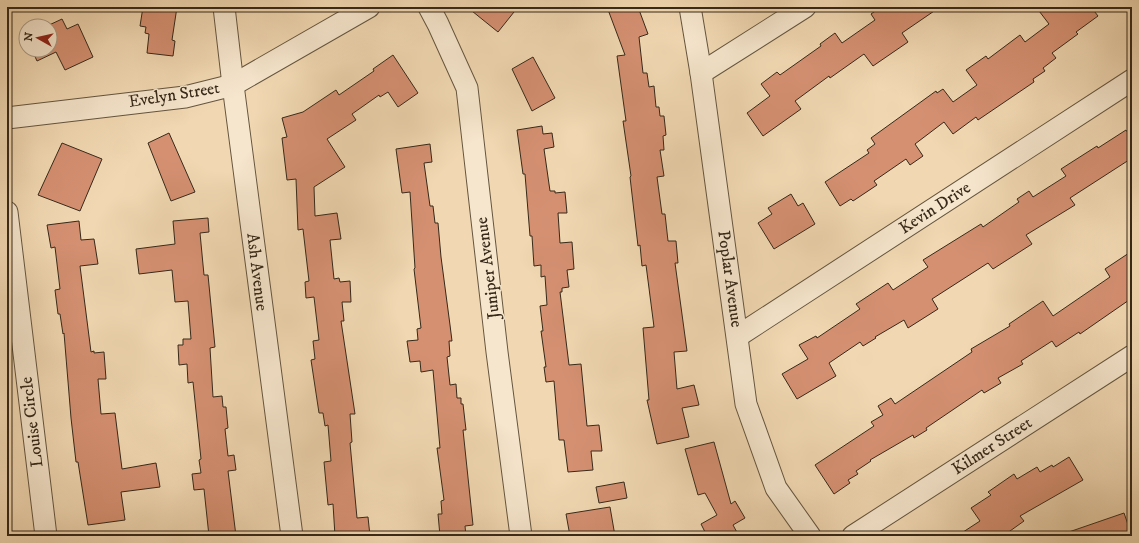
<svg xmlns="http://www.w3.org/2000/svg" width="1139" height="543" viewBox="0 0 1139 543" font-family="'IM FELL DW Pica',serif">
<rect width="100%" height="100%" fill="#f1d8b2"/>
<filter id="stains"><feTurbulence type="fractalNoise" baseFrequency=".005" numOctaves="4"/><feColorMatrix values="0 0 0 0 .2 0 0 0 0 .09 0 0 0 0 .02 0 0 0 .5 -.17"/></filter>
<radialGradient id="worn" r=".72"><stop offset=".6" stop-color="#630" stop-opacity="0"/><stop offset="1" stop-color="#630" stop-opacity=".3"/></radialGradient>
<g fill="#d59072" stroke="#362919">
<path d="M143,7h34l-5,33 3,1 -2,15 -26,-3 2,-19 -4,-1 1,-6 -6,-1z"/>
<path d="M467,7h51l-20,25z"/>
<path d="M607,7h31l10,27 -9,3 4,36h4l2,14 5,-1 2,21h3l1,9h4l2,19 -3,1 1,14h-4l4,26 -7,1 5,37h3l3,27h8l2,22h-3l12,88 -13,1 3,37 17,-4 5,20 -17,3 7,29 -32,7 -10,-44h2l-6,-72 11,-1 -8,-62 -4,1 -2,-21 -2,1 -8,-69 1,-1 -8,-55h3l-9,-65 8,-1z"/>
<path d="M881,7h59l-38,26 6,9 -35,24 -9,-12 -34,24 -1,-2 -34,25 6,8 -38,27 -16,-23 23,-17 -9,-12 16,-12 3,3 41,-29 -1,-2 15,-11 7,10 33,-23 -4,-6z"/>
<path d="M1036,7h55l7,9 -22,16 2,2 -26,19 4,5 -13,10 2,3 -12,8 1,3 -56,38 -2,-3 -23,17 -9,-12 -29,22 8,12 -13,9 -4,-6 -32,22 3,4 -24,16 -2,-2 -11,7 -15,-24 44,-29 -2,-3 8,-6 -4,-6 65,-47 1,2 6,-4 10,13 24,-17 -11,-15 20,-14 2,3 32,-24 5,7 24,-18z"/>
<path d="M62,19l5,10 11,-5 15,33 -28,13 -9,-18 -19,9 -5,-11h18v-24h-3z"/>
<path d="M393,55l25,38 -20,14 -10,-15 -8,5 -1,-2 -27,19 4,6 -29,19 18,28 -31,20 1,29 22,-3 4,26 -11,1 4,39 5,-1 1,4 10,-1 1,21h-9l2,19h-3l14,93h-5l2,28 -2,1 7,75 11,-1 2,19h-35l-2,-32 -5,1 -4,-43 7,-1 -3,-36 -3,1 -2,-13h-4l-8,-53 4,-1 -2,-18 6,-1 -5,-43 -8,1 -1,-16 4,-1 -6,-52 -5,1 -2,-51 -9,1 -5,-42 5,-1 -5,-19 21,-6 33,-22 3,5 35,-24 -1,-2z"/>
<path d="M533,57l22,41 -23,13 -20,-42z"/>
<path d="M542,126l1,8 9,-1 2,14 -10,2 6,42h5v2l10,-1 2,21h-9l2,30 12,-1 2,27 -7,1 2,17 -7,1v4h-2l9,73 12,-1 6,62 12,-1 3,26h-11l2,19 -25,2 -4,-32h-5l-5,-59 -8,1 -2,-15h2l-5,-36h2l-3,-25 7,-1 -2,-29 -4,1v-12l-7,1 -2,-30h-2l-5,-62h-2l-6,-44z"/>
<path d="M1126,130l6,9v19l-62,40 5,7 -49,30 6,9 -39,25 -5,-6 -56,36 6,10 -30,19 -4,-8 -29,17 1,1 -13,8 -3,-4 -31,21 7,13 -39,23 -15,-25 26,-15 -9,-14 17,-9 1,2 43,-29 -4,-5 32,-21 5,7 35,-23 -5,-7 58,-36 2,3 36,-25 -2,-3 12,-8 4,6 33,-21 -5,-7 36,-23 1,2z"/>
<path d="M169,133l26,59 -24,9 -23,-58z"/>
<path d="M62,143l40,16 -22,52 -42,-16z"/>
<path d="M430,144l2,18 -8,1 6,43h3l2,17h3l3,34 9,68 2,16h-3l1,15 -3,1 3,28 6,-1 1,14h4v6h2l3,26h-3l10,95 -8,1 1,10h-26l-2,-22h4l-1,-13 3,-1 -7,-52h3l-7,-78 -12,2 -1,-11 -10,1 -3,-21 11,-1 -1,-11 4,-1 -7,-59 1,-1 -5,-76 -8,1 -6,-44z"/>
<path d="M791,194l7,12 5,-3 12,21 -41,25 -16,-26 14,-9 -4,-6z"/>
<path d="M208,218l1,14 -9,1 4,42h4l7,72 -5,1 3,49 9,-1 1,11h3l2,21 -3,1 3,27 6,-1 2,15 -8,1 8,65h-27l-5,-47 -10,1 -2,-16 9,-1 -2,-13 2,-1 -8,-77 -5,1 -1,-19 -8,1 -1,-20h5v-6h8l-3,-38 -13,1 -3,-32 -33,4 -3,-25 39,-5 -2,-23z"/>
<path d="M79,221l2,19 13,-1 4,25 -18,2 11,86 3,-1v2l10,-1 2,27h-8l3,35 14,-1 7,56 34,-6 4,24 -39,5 4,28 -37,5 -10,-63h-2l-5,-44 -7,-85 -1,1 -3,-20h-2l-3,-24 5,-1 -5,-42 -4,1 -4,-23z"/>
<path d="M1132,251v47l-52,36 -1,-2 -23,15 -4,-6 -31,20 2,3 -25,14 3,5 -17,10 -2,-3 -56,38 1,2 -13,8 -1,-3 -43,25 1,1 -15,10 2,3 -10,6 2,3 -16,11 -19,-29 59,-39 -3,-4 12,-7 -5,-9 13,-8 4,6 77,-52 -1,-3 39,-23 -1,-2 34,-23 10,15 57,-39 -5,-8z"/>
<path d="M714,442l17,62 4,-3 10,17 -12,7 6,11h-32l-6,-12 16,-9 -12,-22 -7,2 -13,-46z"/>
<path d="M1069,457l14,23 -63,36 4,5 -21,15h-46l23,-15 -9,-13 20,-13 -3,-3 26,-18 3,5 20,-12 3,5 12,-7 1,2z"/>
<path d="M624,482l3,16 -28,5 -3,-16z"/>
<path d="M610,507l5,29h-45l-4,-22z"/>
<path d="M1124,513l8,23h-69v-2z"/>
</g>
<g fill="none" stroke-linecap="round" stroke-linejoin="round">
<defs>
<g id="minor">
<path d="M224,7l9,78 59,451"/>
<path d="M429,7l9,17 29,64 30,264 24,184"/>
<path d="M690,7l11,66 45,331 30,84 34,48"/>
<path d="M701,73l104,-66"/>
<path d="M7,118l178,-21 48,-12 136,-78"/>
<path d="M7,212l39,324"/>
<path d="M738,336l394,-256"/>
<path d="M853,536l279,-180"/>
</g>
</defs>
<use href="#minor" stroke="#65553f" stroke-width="23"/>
<use href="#minor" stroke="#f6e6cd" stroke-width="21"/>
</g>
<g text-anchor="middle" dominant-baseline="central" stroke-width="3" stroke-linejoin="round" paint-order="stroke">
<g font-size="17" fill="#362919" stroke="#f6e6cd">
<text transform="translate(174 95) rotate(-9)">Evelyn Street</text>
<text transform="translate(935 208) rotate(-33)">Kevin Drive</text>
<text transform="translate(488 268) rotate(-97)">Juniper Avenue</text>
<text transform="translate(257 272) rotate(83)">Ash Avenue</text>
<text transform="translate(730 279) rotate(82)">Poplar Avenue</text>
<text transform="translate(32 422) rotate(-97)">Louise Circle</text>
<text transform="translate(992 446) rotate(-33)">Kilmer Street</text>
</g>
</g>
<rect width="1139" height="543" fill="none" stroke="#f1d8b2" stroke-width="24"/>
<rect x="8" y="8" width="1123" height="527" fill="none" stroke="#362919" stroke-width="2"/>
<rect x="12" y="12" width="1115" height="519" fill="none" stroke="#362919"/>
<g transform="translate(38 38) rotate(278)"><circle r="19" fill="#f6e6cd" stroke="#a99a85"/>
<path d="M0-3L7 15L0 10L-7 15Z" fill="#8f2418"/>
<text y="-6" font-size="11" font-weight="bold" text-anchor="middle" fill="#362919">N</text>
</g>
<rect width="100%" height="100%" filter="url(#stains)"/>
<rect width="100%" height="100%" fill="url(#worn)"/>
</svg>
